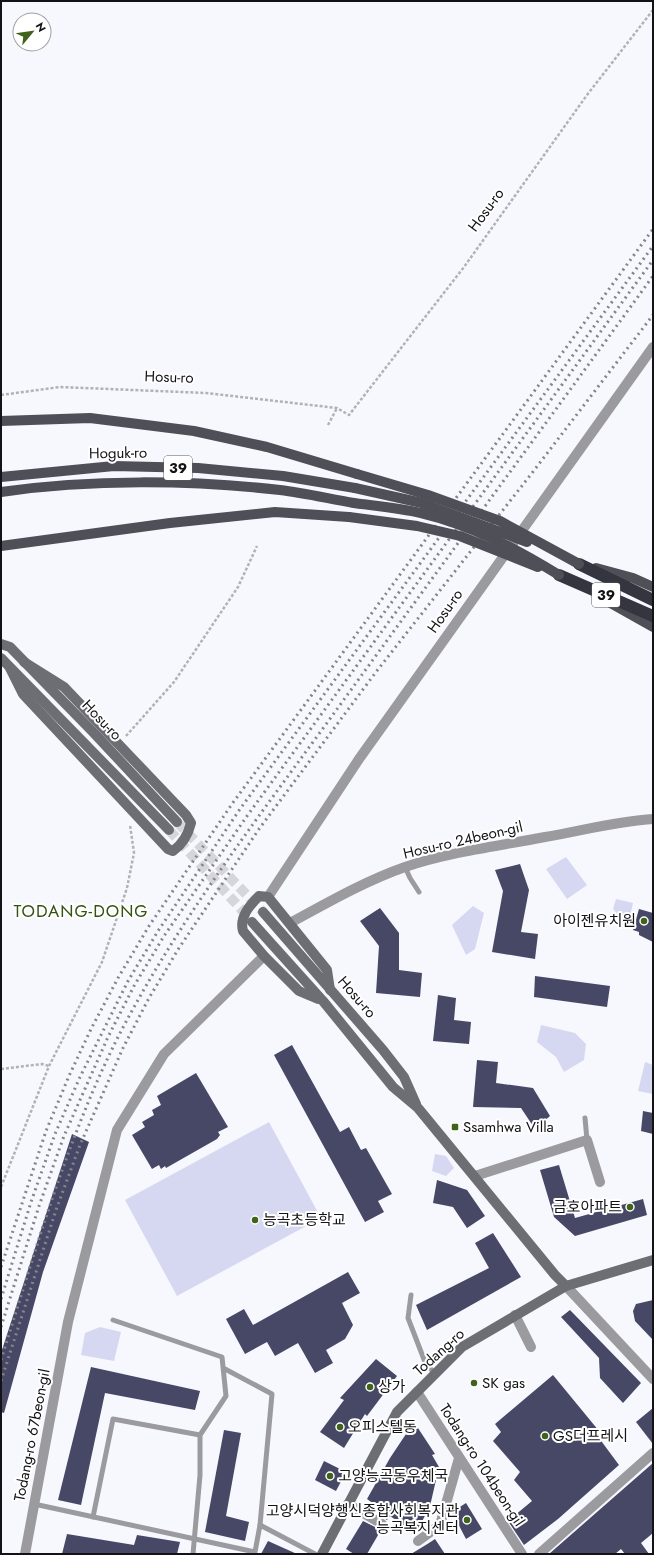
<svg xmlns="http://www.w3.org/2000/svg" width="654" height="1555" viewBox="0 0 654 1555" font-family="Jost,'Noto Sans KR',sans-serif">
<rect width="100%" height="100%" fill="#f7f7fe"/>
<g fill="#d6d8f2">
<path d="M566,857l21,28 -20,14 -21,-30z"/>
<path d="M616,899l17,4 -5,23 -15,-17z"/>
<path d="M473,906l11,7 -9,36 -9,6 -14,-30z"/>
<path d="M541,1025l34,8 11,11 -2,16 -20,12 -8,-15 -19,-15z"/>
<path d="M645,1062l8,3v29l-15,-3z"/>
<path d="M269,1122l52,96 -144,78 -52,-96z"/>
<path d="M435,1154l11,2 8,12 -8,8 -14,-5z"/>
<path d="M100,1327l21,5 -7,29 -33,-6 4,-22z"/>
</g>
<g fill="#464866">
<path d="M520,864l9,26 -8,42 17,2 -3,25 -43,-7 11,-61 -8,-21z"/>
<path d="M380,908l19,25v37l23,3 -2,24 -44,-4 3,-47 -19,-25z"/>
<path d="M639,909l14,4v29l-14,-7v-3l-6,-2z"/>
<path d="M535,976l75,10 -3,21 -73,-10z"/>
<path d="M438,995l18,3 -2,22 17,2 -2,22 -36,-3z"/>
<path d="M292,1045l48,87 9,-5 12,23 5,-2 26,46 -14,7 6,11 -19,10 -91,-167z"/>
<path d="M477,1060l21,2 -2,21 37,5 17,28 -15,13 -14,-21 -48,-1z"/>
<path d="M196,1073l32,54 -10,5 2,3 -3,4 -51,29 -1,-2 -4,3 -2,-4 -7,4 -20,-34 13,-8 -3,-5 12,-7 -2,-5 9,-5 -4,-9z"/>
<path d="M643,1111l10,2v21l-12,-3z"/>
<path d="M72,1134l17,8 -46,130 -39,141 -3,-1v-59z"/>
<path d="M559,1165l16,53 68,-19 4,16 -72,21 -21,-19 -14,-47z"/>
<path d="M437,1180l30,10 18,26 -18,12 -14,-21 -20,-4z"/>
<path d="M493,1233l28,44 -94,53 -11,-25 73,-37 -14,-25z"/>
<path d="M348,1272l12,21 -18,10 11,22 -8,14 -19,11 7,13 -18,10 -17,-30 -23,13 -8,-14 -22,12 -19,-35 18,-10 9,16z"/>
<path d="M653,1300v40l-18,-19 -2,-10 3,-7z"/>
<path d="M570,1310l71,73 -18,20 -23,-25 -1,-20 -38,-41z"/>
<path d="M376,1359l21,17 -30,40 -2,-2 -21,34 -24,-16 24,-32 -4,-2z"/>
<path d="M91,1367l109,24 -5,19 -90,-17 -24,112 -23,-5z"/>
<path d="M553,1375l46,56 -3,3 23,31 -61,54 -34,26 -16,-24 24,-20 -18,-21 6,-8 -27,-31 8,-9 -6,-8z"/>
<path d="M653,1408v36l-17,-22z"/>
<path d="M414,1422l21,32 -3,1 7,12 -9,39 -14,27 -26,-17 -3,4 -9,-6 3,-5 -14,-10 23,-41z"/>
<path d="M224,1430l17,3 -15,83 23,6 -4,19 -40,-9z"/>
<path d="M324,1461l22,11 -10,19 -21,-11z"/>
<path d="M653,1463v70l-12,10 8,11h-24l-4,-5 -6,5h-66z"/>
<path d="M466,1503l16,26 -16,10 -14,-27z"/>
<path d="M363,1521l18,9 -14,24h-13l-8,-5z"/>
<path d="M67,1534l67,11 3,-10 43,7 -3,12h-115z"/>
<path d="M435,1539l10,15h-34l18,-11z"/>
<path d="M268,1541l29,13h-36z"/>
</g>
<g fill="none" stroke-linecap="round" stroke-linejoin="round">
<g stroke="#d5d5db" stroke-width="10" stroke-dasharray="10 5" stroke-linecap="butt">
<path d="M177,822l86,90"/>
<path d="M169,830l81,89"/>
</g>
<g stroke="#b1b1b7" stroke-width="2.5" stroke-dasharray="3 2" stroke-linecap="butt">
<path d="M1,395l59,-8 146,6 131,15 12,7 115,-148 123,-172 66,-85"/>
<path d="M328,425l9,-17"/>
<path d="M126,736l48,-54 64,-95 19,-41"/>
<path d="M1,1069l41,-5 7,2"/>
<path d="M1,1187l48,-121 53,-104 25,-74 7,-35 -4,-28"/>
</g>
<g stroke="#9a9a9f" stroke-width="5">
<path d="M405,867l5,11 9,14"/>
<path d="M585,1118l2,22"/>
<path d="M411,1295l-3,23 17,44 10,12"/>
<path d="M113,1320l109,37 4,39 -26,39v40l-7,79"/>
<path d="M225,1369l47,25 -12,131"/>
<path d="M34,1504l221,48 5,-27 55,29"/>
<path d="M93,1517l20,-98 87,16"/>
</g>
<g stroke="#9a9a9f" stroke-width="10">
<path d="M268,897l91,-138 294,-412"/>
<path d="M290,923c37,-20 75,-42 115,-56 43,-15 95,-21 140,-30 36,-6 72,-16 108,-18"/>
<path d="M475,1176l112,-36 13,42"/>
<path d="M566,1286l87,93"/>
<path d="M515,1315l16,32"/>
<path d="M417,1392l105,162"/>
<path d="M348,1504l34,20"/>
<path d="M418,1541l22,-16 19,-67"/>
<path d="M25,1554l43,-232 49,-192 47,-76 100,-98"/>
<path d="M539,1554l114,-101"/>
</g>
<g stroke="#6d6e74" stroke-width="10">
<path d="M1,644l9,3 84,86 83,89"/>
<path d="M1,658l168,172"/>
<path d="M10,668l13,26 145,155 5,2c10,-7 15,-16 18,-28l-5,-8 -122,-128 -40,-25"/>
<path d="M263,912l120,138 21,27 12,27"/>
<path d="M252,922l71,79 70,86 25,21 137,167 11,11"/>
<path d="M318,999l-19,-8 -35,-35 -21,-25c-4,-14 7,-26 16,-35l9,1 59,73 3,20"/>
<path d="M322,1554l75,-142 65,-65 104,-61 87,-26"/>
</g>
<g stroke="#4e4f57" stroke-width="10">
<path d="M1,421l89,-3 104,13 73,16 90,27"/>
<path d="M1,477l113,-11 84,2 85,8 72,12"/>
<path d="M1,492c89,-13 190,-12 279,-2 25,3 50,9 74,13"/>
<path d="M1,546l169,-23 105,-11 74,5"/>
<path d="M596,568l37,10 20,9"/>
<path d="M605,600l48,27"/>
</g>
<g stroke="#34353e" stroke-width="12">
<path d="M579,564l74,36"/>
<path d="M559,575l94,41"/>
</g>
<g stroke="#84848a" stroke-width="3" stroke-dasharray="2 4" stroke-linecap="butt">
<path d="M1,1267l45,-136 23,-55 22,-47 27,-51 31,-52 83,-122 421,-575"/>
<path d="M1,1299l30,-97 24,-68 25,-57 48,-96 30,-50 82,-122 413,-563"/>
<path d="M1,1327l38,-121 25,-70 44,-99 26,-51 30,-50 83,-120 406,-556"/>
<path d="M1,1360c34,-108 65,-218 115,-319 61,-120 145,-227 224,-336 104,-143 209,-286 313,-429"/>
<path d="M1,1381l55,-171 24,-65 43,-97 26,-50 30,-50 80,-119 117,-157 156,-199 121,-158"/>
</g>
<g stroke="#4e4f57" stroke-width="10">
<path d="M357,474l71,21 72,26 79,43"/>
<path d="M355,488l67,15 105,39"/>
<path d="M354,503c22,3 45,5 67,10 50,12 94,35 138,62"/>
<path d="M349,517l68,9 43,10 78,31"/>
</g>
</g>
<g fill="#3f631b" stroke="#fff" stroke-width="1.5">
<circle cx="644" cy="921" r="4"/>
<rect x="451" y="1123" width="8" height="8" rx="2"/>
<circle cx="630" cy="1207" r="4"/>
<circle cx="255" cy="1220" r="4"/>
<circle cx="474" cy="1383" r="4"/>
<circle cx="370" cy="1387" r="4"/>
<circle cx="340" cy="1427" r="4"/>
<circle cx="545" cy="1436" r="4"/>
<circle cx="330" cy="1476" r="4"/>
<circle cx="467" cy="1520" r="4"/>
</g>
<g text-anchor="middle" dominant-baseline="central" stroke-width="4" stroke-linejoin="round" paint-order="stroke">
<g fill="#fff" stroke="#5a5a5d" stroke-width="1">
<rect x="164" y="456" width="28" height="24" rx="3"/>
<rect x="592" y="583" width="28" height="24" rx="3"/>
</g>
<g font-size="14" font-weight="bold" fill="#131317">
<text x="178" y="468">39</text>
<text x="606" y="595">39</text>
</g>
<g font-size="15" fill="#131317" stroke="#fff">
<text transform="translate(486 210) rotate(-54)">Hosu-ro</text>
<text transform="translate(169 377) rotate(2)">Hosu-ro</text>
<text transform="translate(118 453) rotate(-1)">Hoguk-ro</text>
<text transform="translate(445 611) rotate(-55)">Hosu-ro</text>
<text transform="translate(102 720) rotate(46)">Hosu-ro</text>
<text transform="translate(463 840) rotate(-13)">Hosu-ro 24beon-gil</text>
<text transform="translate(357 997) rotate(49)">Hosu-ro</text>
<text transform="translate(439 1352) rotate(-42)">Todang-ro</text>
<text transform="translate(32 1435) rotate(-79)">Todang-ro 67beon-gil</text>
<text transform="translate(482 1465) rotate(57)">Todang-ro 104beon-gil</text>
</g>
<g font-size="15" fill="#131317" stroke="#fff" text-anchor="start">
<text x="636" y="921" text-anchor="end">아이젠유치원</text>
<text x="463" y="1127">Ssamhwa Villa</text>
<text x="622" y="1207" text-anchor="end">금호아파트</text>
<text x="263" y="1220">능곡초등학교</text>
<text x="482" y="1383">SK gas</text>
<text x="378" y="1387">상가</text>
<text x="348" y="1427">오피스텔동</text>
<text x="553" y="1436">GS더프레시</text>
<text x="338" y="1476">고양능곡동우체국</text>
<text x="459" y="1511" text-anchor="end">고양시덕양행신종합사회복지관<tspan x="459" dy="17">능곡복지센터</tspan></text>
</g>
<g font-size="17" letter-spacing="1" fill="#335310" stroke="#fff">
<text x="81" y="911">TODANG-DONG</text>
</g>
</g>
<rect width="654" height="1555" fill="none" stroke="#131317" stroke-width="4"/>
<g transform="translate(32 32) rotate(61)"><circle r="19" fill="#ffffff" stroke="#a1a1a2"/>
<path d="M0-3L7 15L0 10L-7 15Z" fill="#3f631b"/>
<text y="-6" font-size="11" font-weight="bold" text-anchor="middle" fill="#131317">N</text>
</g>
</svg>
